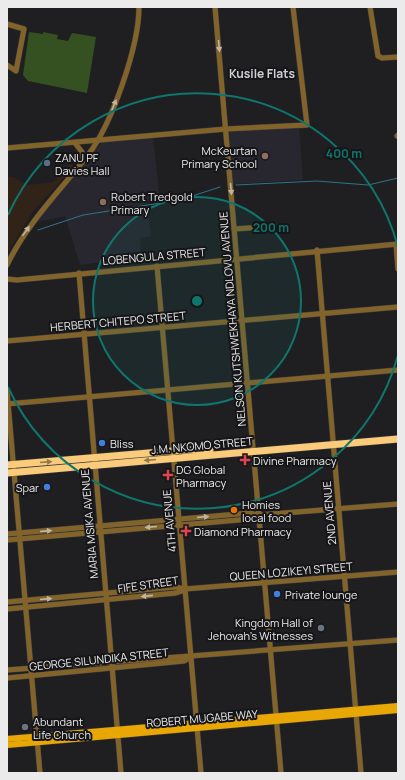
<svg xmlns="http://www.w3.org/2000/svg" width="405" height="780" viewBox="0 0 405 780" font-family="Manrope,sans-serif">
<rect width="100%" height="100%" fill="#1f1f22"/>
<path fill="#312317" d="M70,163l4,4 -40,43 -27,43v-76h6l15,8 26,-3z"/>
<g fill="#28272f">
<path d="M299,127l4,53 -71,4 -4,-52z"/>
<path d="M153,137l7,64 -13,2 4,33 -11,2 1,19 -61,8 -15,-49 -28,6 65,-80z"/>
</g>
<path fill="#355021" d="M29,32l14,2v-2l15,3 -1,4 11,2 4,-8 24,4 -9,56 -59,-12 -5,-6z"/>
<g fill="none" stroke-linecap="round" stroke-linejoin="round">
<g stroke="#2f7389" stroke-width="1">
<path d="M236,185l81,-4 51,4 30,-7"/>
<path d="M38,230l45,-15 97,-15 40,-13"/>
</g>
<defs>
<g id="minor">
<path d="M215,7l66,766"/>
<path d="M370,7l8,49 4,2 16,-1"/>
<path d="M7,24l17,5 -8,42 -9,-6"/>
<path d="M397,136l1,-1"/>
<path d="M75,143l7,9v10"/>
<path d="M7,148l219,-19 81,-4 -14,-118"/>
<path d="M234,229l41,-3"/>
<path d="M396,244l2,25"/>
<path d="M317,250l44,523"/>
<path d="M7,265c20,-42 53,-74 81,-110 24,-31 51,-109 51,-148"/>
<path d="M157,266l44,507"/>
<path d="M79,273l42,500"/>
<path d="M7,279l10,1 381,-36"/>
<path d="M7,341l391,-34"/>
<path d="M7,391l33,382"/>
<path d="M7,404l391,-34"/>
<path d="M7,534l243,-21 8,2"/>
<path d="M7,540l243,-21 9,-4 139,-11"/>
<path d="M7,602l168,-15 10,2 213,-17"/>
<path d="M7,609l169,-16 9,-3"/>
<path d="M7,670l391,-30"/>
<path d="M7,678l177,-17 7,-4"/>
</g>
<g id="major">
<path d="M7,739l391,-33"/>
<path d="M7,745l391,-35"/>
</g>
<g id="highway">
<path d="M7,465l177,-15h26"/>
<path d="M7,473l391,-34"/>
</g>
</defs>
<use href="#minor" stroke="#3c3c3e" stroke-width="6"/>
<use href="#major" stroke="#3c3c3e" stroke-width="7"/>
<use href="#highway" stroke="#3c3c3e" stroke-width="8"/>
<use href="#minor" stroke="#82642b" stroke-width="5"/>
<use href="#major" stroke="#e8a704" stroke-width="6"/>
<use href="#highway" stroke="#f9cb7a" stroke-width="7"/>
</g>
<defs><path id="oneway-solid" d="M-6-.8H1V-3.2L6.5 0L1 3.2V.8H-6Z"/></defs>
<g fill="#c1b59f">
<use href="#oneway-solid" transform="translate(219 46) rotate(85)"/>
<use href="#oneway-solid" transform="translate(114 105) rotate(-68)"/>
<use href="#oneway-solid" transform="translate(231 189) rotate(85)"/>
<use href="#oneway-solid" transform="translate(26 231) rotate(-55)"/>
<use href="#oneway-solid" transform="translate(203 517) rotate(-5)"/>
<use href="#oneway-solid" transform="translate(151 527) rotate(175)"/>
<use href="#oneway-solid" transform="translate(46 531) rotate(-5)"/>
<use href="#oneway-solid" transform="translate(147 596) rotate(174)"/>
<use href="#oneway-solid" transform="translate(46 599) rotate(-5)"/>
</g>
<g fill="#937a4e">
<use href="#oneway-solid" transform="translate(150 460) rotate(175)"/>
<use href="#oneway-solid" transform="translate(46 462) rotate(-5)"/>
</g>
<circle cx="197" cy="301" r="104" fill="#0f766e" fill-opacity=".12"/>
<g fill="none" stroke="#0f766e" stroke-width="2">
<circle cx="197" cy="301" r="104"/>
<path d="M398 355A208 208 0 0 1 8 387M8 215A208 208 0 0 1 398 247"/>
</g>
<g fill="#8d6e63" stroke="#161618" stroke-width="1.5">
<circle cx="265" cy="156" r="4"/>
<circle cx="103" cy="202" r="4"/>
</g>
<circle fill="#5c6f8a" stroke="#161618" stroke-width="1.5" cx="47" cy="163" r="4"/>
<g fill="#3f7fe0" stroke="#161618" stroke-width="1.5">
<circle cx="102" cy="443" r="4"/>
<circle cx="47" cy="487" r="4"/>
<circle cx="277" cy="594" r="4"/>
</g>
<g fill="#e0444e" stroke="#161618" stroke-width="1.5">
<path d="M243 454h4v4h4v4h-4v4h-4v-4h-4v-4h4z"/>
<path d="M166 469h4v4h4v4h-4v4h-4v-4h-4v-4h4z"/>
<path d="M184 525h4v4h4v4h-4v4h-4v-4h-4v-4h4z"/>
</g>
<circle fill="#e8710a" stroke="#161618" stroke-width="1.5" cx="234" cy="510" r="4"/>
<g fill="#6b7280" stroke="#161618" stroke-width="1.5">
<circle cx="321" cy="628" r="4"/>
<circle cx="25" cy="727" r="4"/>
</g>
<g text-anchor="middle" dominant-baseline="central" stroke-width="4" stroke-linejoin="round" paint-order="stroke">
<g font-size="11" fill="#ebebec" stroke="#161618" text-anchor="start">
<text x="257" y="150" text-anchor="end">McKeurtan<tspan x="257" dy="13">Primary School</tspan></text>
<text x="55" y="157">ZANU PF<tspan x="55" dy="13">Davies Hall</tspan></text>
<text x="111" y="196">Robert Tredgold<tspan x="111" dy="13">Primary</tspan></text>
<text x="110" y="443">Bliss</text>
<text x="253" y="460">Divine Pharmacy</text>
<text x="176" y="469">DG Global<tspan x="176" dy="13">Pharmacy</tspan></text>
<text x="39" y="487" text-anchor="end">Spar</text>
<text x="242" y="504">Homies<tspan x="242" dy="13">local food</tspan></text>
<text x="194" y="531">Diamond Pharmacy</text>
<text x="285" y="594">Private lounge</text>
<text x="313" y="622" text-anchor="end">Kingdom Hall of<tspan x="313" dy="13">Jehovah's Witnesses</tspan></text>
<text x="33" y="721">Abundant<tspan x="33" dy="13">Life Church</tspan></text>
</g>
<g font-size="11" fill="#ebebec" stroke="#161618">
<text transform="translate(154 256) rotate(-5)">LOBENGULA STREET</text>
<text transform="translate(232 319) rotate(-95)">NELSON KUTSHWEKHAYA NDLOVU AVENUE</text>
<text transform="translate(118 321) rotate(-5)">HERBERT CHITEPO STREET</text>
<text transform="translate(202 445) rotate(-5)">J.M. NKOMO STREET</text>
<text transform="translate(329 513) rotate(-95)">2ND AVENUE</text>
<text transform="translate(169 521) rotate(-95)">4TH AVENUE</text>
<text transform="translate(89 524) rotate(-95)">MARIA MSIKA AVENUE</text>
<text transform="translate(291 571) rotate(-5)">QUEEN LOZIKEYI STREET</text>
<text transform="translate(148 584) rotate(-8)">FIFE STREET</text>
<text transform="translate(99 659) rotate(-6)">GEORGE SILUNDIKA STREET</text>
<text transform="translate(202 718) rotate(-5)">ROBERT MUGABE WAY</text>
</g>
<g font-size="12" font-weight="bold" fill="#d0d0d4" stroke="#161618">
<text x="262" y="73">Kusile Flats</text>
</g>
</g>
<circle cx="197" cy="301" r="6" fill="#0f766e" stroke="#161618" stroke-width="2"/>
<g font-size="12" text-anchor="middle" font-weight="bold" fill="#0f766e" stroke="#161618" stroke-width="4" stroke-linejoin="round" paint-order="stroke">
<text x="344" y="158">400 m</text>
<text x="271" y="232">200 m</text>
</g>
<rect width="405" height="780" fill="none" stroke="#ebebec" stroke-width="16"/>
</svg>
